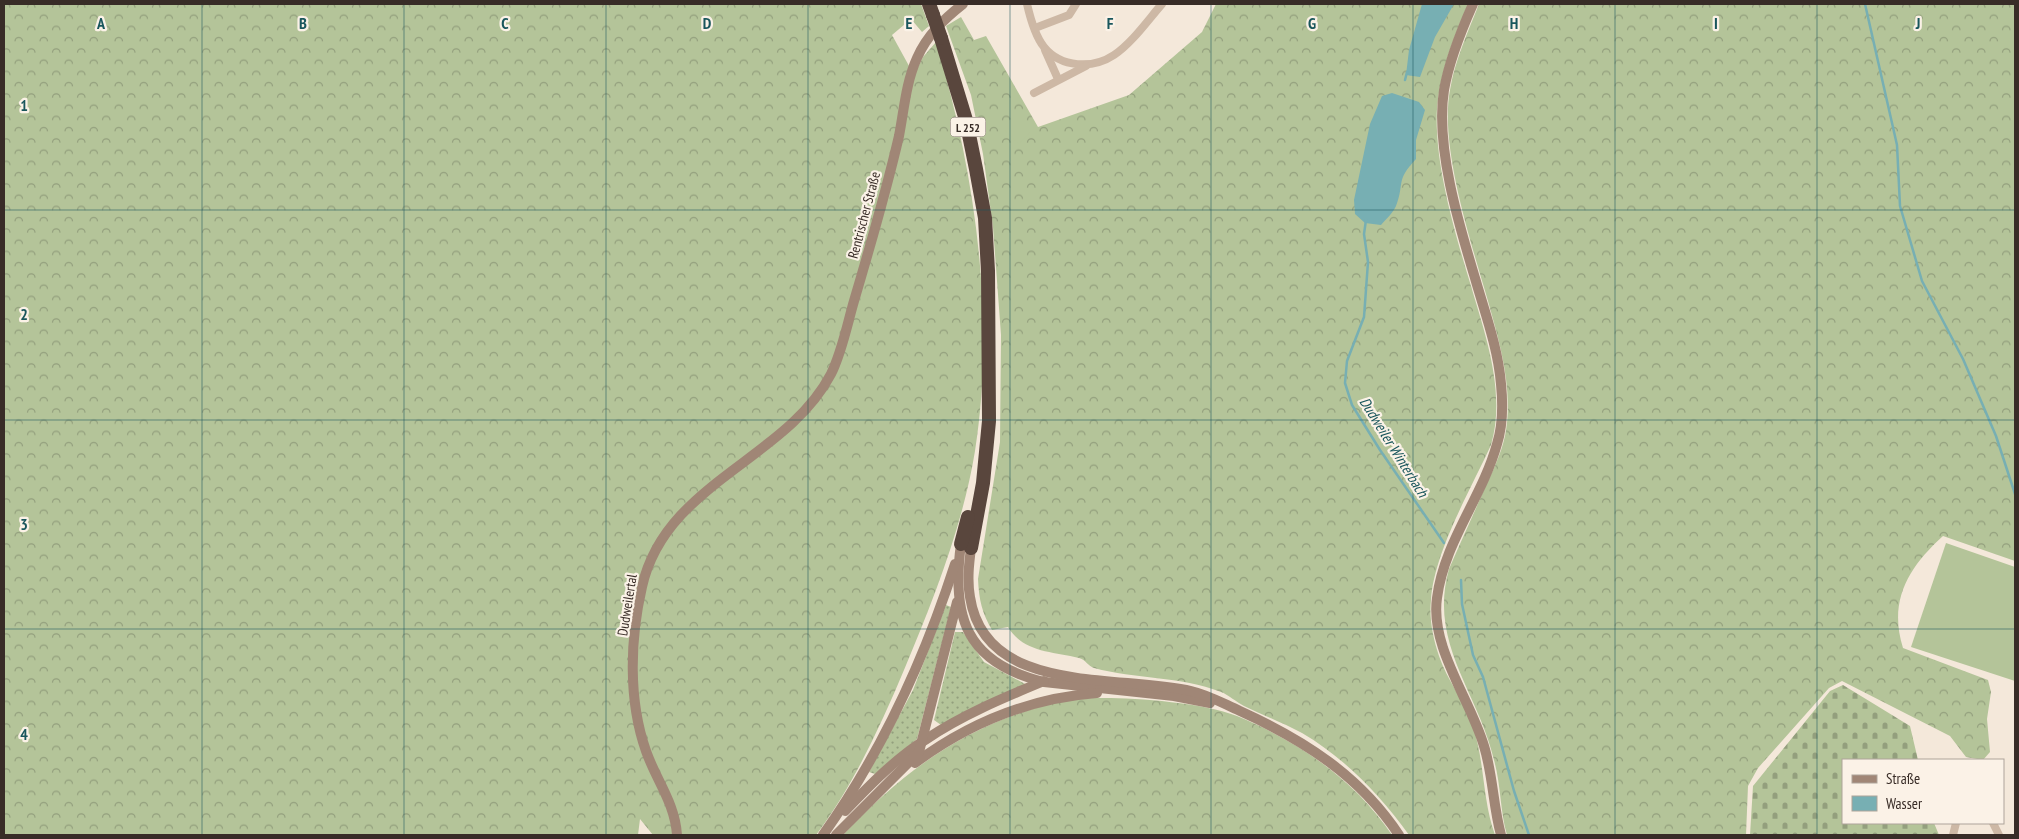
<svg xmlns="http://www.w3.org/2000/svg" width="2019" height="839" viewBox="0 0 2019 839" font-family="'PT Sans Narrow',sans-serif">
<defs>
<pattern id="grass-dots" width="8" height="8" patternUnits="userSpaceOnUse" patternTransform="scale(1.25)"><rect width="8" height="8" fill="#b4c499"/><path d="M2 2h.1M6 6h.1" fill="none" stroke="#939f7d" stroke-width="1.8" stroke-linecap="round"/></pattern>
<pattern id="forest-crowns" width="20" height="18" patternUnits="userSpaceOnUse" patternTransform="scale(1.25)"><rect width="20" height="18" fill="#b4c499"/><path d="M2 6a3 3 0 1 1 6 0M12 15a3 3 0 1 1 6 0" fill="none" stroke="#939f7d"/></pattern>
<pattern id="cemetery-stones" width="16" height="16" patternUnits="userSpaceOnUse" patternTransform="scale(1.25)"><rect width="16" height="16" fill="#b4c499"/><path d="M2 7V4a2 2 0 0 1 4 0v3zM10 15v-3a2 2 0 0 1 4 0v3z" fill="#939f7d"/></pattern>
</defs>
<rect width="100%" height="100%" fill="#f4e8da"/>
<g fill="url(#grass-dots)">
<path d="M946,605l5,2 -34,132 -42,35 -6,-2 44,-82z"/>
<path d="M955,632h8l21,30 43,23 -86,40 -7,-5z"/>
</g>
<g fill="url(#forest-crowns)">
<path d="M4,4h917l8,22 -7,6 -11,-13 -19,16 22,40 9,-18 13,-15c39,129 60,275 39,409 -12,74 -42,150 -71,219 -24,57 -51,116 -88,165h-163l-13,-16 -2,16h-634z"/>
<path d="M1216,4h252c-17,40 -34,83 -31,127 2,48 20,109 34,155 15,51 35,107 20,159 -20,44 -57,107 -60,155 -2,19 2,38 8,56 8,24 25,44 33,68 13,36 10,75 23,111h-86c-29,-40 -63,-76 -107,-102 -19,-10 -39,-18 -58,-27 -8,-4 -15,-11 -23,-14 -41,-16 -86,-13 -127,-24 -6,-2 -9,-9 -15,-10 -27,-7 -55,-5 -71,-31l-16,3c-10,-17 -13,-30 -14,-51l22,-137 1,-107 -8,-108 -10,-73 -12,-59 -25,-69 15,-9 13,23 12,-4 52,91 91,-32 73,-63z"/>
<path d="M1479,4h536v557l-72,-25c-34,31 -55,64 -40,112l85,32 3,12 -4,27 3,33 -7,8 -17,-3 -16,-21 -108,-55 -13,7 -71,80 -10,18 -2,49h-239c-7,-24 -6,-50 -13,-75 -16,-68 -66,-117 -45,-191 11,-26 23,-51 34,-77 8,-18 18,-37 22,-56 9,-45 -5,-92 -17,-135 -16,-56 -49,-154 -38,-211 5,-30 18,-58 29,-86z"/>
<path d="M1104,698c35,0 100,5 133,18 61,25 118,64 155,119h-549c63,-67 129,-114 220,-134 13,-3 28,-3 41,-3z"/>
</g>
<path fill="url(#cemetery-stones)" d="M1843,685l67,41 8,34h-75v63h91l5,12h-189l3,-49 77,-95z"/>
<g fill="#b4c499">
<path d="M1014,116l16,16 -11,12 -17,-16z"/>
<path d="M1946,543l69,24v114l-104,-34z"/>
</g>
<g fill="#77afb3">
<path d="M1422,4h32l-19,33 -15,40 -14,-2 3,-25z"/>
<path d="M1392,93l27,9 6,8 -9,30v19c-21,22 -11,24 -20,47 -3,7 -10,13 -15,19l-16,-2 -10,-9 -1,-14 16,-76 12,-28z"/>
</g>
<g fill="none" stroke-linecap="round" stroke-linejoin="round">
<g stroke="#77afb3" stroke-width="2.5">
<path d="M1865,4l32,141 3,61 22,75 41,78 33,77 19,58"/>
<path d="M1405,80l2,-8"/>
<path d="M1366,220l-2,14 4,28 -4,55 -17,44 -2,22 7,22 28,45 64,93"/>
<path d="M1461,580l1,24 11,51 10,22 31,114 15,44"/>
</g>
<g stroke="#cdb8a5" stroke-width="8">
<path d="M1027,4c3,13 8,32 17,43 17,21 49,22 70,8 18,-12 34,-35 48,-51"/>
<path d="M1035,28l34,-13 7,-11"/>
<path d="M1045,50l13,29"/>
<path d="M1034,93l52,-27"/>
<path d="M1993,823l6,12"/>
<path d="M1953,835l3,-12"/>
</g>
<g stroke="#a08676" stroke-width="10">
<path d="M1473,4c-12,27 -24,57 -29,86 -9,56 15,135 31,188 10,35 23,70 26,106 2,20 2,41 -4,60 -15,54 -53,98 -60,154 -7,49 33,101 47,148 9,29 9,60 17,89"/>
<path d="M961,544c-10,73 5,119 83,138l130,14 36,7"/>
<path d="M971,548c-2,16 -4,32 -1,49 15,99 149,77 221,94 18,4 33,13 49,20 64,29 120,65 159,124"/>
<path d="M915,763c54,-40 116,-65 182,-70"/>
<path d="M845,811c24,-25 50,-52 80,-71 37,-25 78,-42 119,-59"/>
<path d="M677,835c-2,-32 -21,-55 -31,-84 -18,-51 -16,-112 -4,-164 23,-104 144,-127 189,-213 11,-22 16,-49 23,-73 16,-54 32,-109 45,-165 5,-26 7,-54 18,-78 10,-23 27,-39 46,-54"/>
<path d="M823,835c58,-82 101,-175 132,-271"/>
<path d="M836,835l83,-83 38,-150"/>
</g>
<g stroke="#59463d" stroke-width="14">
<path d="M929,4l4,11"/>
<path d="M941,38l25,82 10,49 9,49 3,53 1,150 -6,62 -12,65"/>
<path d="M961,544l7,-27"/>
</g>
<path stroke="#59463d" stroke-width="14" d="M933,15l8,23"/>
</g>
<path fill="none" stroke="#19565c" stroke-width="1" stroke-opacity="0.55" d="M202,4v831M404,4v831M606,4v831M808,4v831M1010,4v831M1211,4v831M1413,4v831M1615,4v831M1817,4v831M4,210h2011M4,420h2011M4,629h2011"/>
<g text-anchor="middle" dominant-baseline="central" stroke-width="4.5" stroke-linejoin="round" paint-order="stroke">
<rect fill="#fbf2e7" stroke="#726761" stroke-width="1" x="950.5" y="117.5" width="35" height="19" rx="4"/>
<g font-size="12" font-weight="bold" fill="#382c27">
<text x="968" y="127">L 252</text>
</g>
<g font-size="14" fill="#382c27" stroke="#fbf2e7">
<text transform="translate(864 215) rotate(-75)">Rentrischer Straße</text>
<text transform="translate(627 605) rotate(-81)">Dudweilertal</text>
</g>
<g font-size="15" font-style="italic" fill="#19565c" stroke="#fbf2e7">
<text transform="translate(1394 447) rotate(58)">Dudweiler Winterbach</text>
</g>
</g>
<g font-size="16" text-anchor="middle" font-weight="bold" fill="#19565c" stroke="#fbf2e7" stroke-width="4.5" stroke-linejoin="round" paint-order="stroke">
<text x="101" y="29">A</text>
<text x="303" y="29">B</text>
<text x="505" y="29">C</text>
<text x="707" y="29">D</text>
<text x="909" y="29">E</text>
<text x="1110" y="29">F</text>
<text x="1312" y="29">G</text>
<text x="1514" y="29">H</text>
<text x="1716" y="29">I</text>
<text x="1918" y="29">J</text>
<text x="24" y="111">1</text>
<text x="24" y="320">2</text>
<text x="24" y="530">3</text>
<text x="24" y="740">4</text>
</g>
<rect width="2019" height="839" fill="none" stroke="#382c27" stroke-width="10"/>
<rect x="1842" y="759" width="162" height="65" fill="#fbf2e7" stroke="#ada39a"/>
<rect x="1852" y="775" width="25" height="8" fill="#a08676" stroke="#ada39a"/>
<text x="1886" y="784" font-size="15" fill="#382c27">Straße</text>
<rect x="1852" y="796" width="25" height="15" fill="#77afb3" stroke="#ada39a"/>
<text x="1886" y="809" font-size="15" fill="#382c27">Wasser</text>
</svg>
